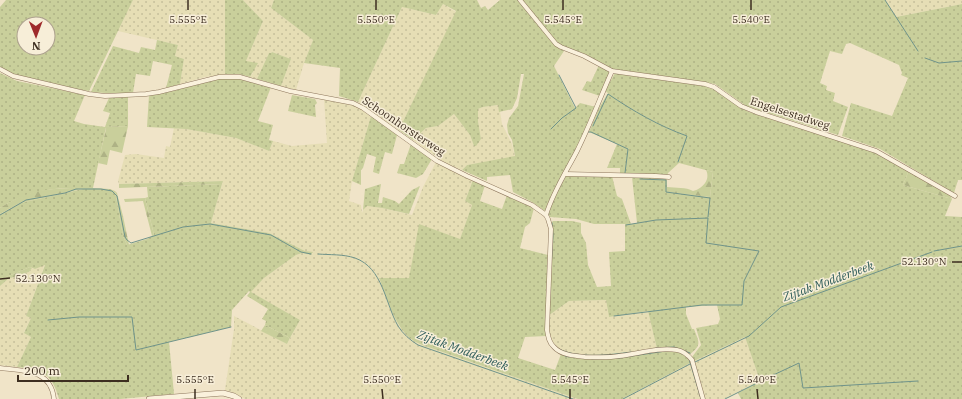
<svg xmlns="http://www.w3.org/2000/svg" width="962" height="399" viewBox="0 0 962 399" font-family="'IBM Plex Serif',serif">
<defs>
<pattern id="farmland-dots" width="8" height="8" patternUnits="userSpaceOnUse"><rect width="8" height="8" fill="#e6deb5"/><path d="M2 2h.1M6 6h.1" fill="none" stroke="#c6bf9b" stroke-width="1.8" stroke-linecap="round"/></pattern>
<pattern id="grass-dots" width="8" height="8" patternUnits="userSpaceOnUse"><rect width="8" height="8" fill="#c9cf9b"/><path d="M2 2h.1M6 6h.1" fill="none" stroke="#aeb285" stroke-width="1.8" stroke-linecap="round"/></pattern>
<pattern id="forest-firs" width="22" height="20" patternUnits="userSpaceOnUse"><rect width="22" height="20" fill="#c9cf9b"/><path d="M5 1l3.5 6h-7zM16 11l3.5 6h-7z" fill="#aeb285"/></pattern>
</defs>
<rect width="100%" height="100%" fill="#f0e4c8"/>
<g fill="url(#farmland-dots)">
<path d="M133,0h92v74l-20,3 -25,7 4,-25 -9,-3 3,-11 -60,-14z"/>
<path d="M243,0h31l-3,8 42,32 -9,23 -8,27 -15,-4 10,-27 -19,-7 -1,1h-2l-12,26 -7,-2 3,-4 -7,-12 17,-40z"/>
<path d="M885,0h77v4l-66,13z"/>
<path d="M443,4l13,8 -57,118 -41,-28 44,-95 34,8z"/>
<path d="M324,99l21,3 16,6 10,8 -19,65 -3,20 12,4 1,8 2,-5 3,-2 15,2 30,7 11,-28 13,-25 37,18 -8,21 7,4 -12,34 -51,39h-30l20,48 7,8 13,10 159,55h-333l-13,-7 -7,-2 9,-61v-13l53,28 13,-24 -50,-28 14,-14 32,-23 6,-2 9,2 2,-2 -8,-2 -36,-18 -58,-10 12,-42 -104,3 -1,-3 7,-26 11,-1 28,4 2,-12 4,1 4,-19 12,1 50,9 33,13 4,-10 19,5 35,-3z"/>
<path d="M499,105l3,19 10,20 3,13 -48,8 -5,5 -15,-6 -34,-24 13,-12 12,-2 16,-12 16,21 4,11 7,-7 -3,-18v-12l5,-2z"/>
<path d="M45,264l-19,52 5,2 -7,14 7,5 -14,30 -17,-2v-79l8,-7 21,-7 3,-4 3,1z"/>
<path d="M606,300l3,17 39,-6 9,38 -38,6 -31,1 -24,-3 -10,-7 -6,-12v-18l21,-15z"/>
<path d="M745,337l15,44 -36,18h-20l-10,-38z"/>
<path d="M692,362l10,37h-80l16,-8z"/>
</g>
<g fill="url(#grass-dots)" fill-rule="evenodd">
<path d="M6,0h127l-44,91c-29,-5 -62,-8 -89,-23v-61zM24,24h24v24h-24z"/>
<path d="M225,0h18l20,21 -17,40 12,2 -8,14 -11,-3h-14z"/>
<path d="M274,0h203l4,8 4,-2 3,4 12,-10h19l37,44 8,7 -10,15 21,42 5,-5 16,4 -30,63 -16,29 -5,12 -13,-9 -19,-10 -3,-17 -23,2v4l-25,-11 5,-5 48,-9 -3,-16 -4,-7 -1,-8 2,-7 9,-12 6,-32h-3l-4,24 -5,11 -13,3 -1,-7 -15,2 -5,2v12l3,18 -5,7h-2l-4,-11 -16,-21 -16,12 -12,2 -13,12 -14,-10 57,-119 -13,-7 -7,11 -34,-8 -44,95 -19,-6 1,-28 -36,-5 9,-23 -42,-32z"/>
<path d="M522,0h363l11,17 66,-13v176h-4l-4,13 -74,-44 -38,-13 9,-33 41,13 16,-38 -7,-3 1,-2 -3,-8 -49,-22 -4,1 -4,10 -12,-3 -10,32 7,3 -1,4 9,3 -2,8 15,6 -10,28 -92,-29 -31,-22 -100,-14 -33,-17 -23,-8z"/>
<path d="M157,40l21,5 -3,11 9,3 -4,25 -14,4 6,-23 -19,-4 -3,15 -14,-2 -3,19h-27l-15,-1 22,-46 26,7 2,-6 14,3z"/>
<path d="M272,52l19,7 -10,27 -24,-7 12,-26h2z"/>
<path d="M599,65l10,5 1,3 -10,23 -18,-6 5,-9 4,1z"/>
<path d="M0,73l17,8 68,14 -11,26 10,3 21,3 5,-14 -7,-2 6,-13 19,-1v29l-22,1 -13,61 17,1 5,2 8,45 4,9 20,-6 7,-4 -9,-37 3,-1 -1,-10 75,-3 -11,39 58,10 36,18 8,1 -2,3 -9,-2 -6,2 -32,23 -13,14 49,28 -10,18 -25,-13 1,-4 -4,-2 6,-10 -21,-13 3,-4 -1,-1 -17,19 -1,17 -62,15 5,52 -54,5h-61c-7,-26 -17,-29 -42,-32l14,-30 -7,-4 7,-15 -5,-2 19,-51 -10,4 -5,-2 -24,10 -6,4v-67l20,-11 63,-14c-30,-3 -58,3 -83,19z"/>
<path d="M615,73l95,12 31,23 8,4 124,38 36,20 -6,15 49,14 -7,17 17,1v182h-221l-3,-6 22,-12 -15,-44 -51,24 -2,-4 9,-12 -5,-17 22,-4 2,-5 -3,-14 -31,2v7l6,15h2c5,13 8,16 -4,25l-33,-5 -9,-38 -39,6 -3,-17 -37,1 -21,15 3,-93 2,-2h19l9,2v10l5,10 2,22 9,22 14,-1 -2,-34 16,-1v-27h-31l-18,-5 -26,-2 -2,-3 2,-9 16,-29h46l5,20 5,3 9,25 6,-1 -5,-46 35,2v13l43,5 3,-25 -34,-9 -11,10 -1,3 -47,-2v-6h-13l10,-24 -28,-12 10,-24 9,-15 -3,-2z"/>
<path d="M232,77l39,10 -13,34 15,4 -4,15 4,1 -4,10 -33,-13 -50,-9 -39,-2 2,-32 24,-4 38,-11z"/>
<path d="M292,95l23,4 2,4 -2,2 1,12 -28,-6z"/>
<path d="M371,116l26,19 -5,19 -7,-2 -6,22 -6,-2 3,-15 -9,-3 -4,14 -2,2v15l-9,-4z"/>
<path d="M411,144l21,15 -9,15 -7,4 -19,-5 3,-9h4z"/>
<path d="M473,180l12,5 -5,16 22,8 5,-14 27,13 -4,15 -5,4 -5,21 28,7 -2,81 -21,1 -7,21 37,12 6,-16 39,5 61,-8 13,-1 10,4 8,8 -70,37h-44l-147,-51c-6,-2 -12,-4 -17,-7 -19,-12 -27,-43 -35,-63h30l10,-54 41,15 12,-34 -7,-4z"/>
<path d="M381,184l-3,19h4l1,-6 12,4 4,3 13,-14 8,-4 -11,28 -27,-6 -15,-2 -4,4 2,-21z"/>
</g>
<g fill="url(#forest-firs)">
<path d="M128,126l-6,27 -12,-3 -3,15 -9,-2 8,-34 -1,-2z"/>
<path d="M706,170l7,2 -3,25 -44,-5 1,-5c9,1 19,0 26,4 9,-2 18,-11 13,-21z"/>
<path d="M909,170l40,23 3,6 -49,-14z"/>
<path d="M223,181l-1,3 -103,4v-4z"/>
<path d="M72,188h14l-66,15 -20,11v-6c27,-17 41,-19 72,-20z"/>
<path d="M115,191l2,2 6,23 6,29h-2l-4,-9z"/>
<path d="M145,198l9,37 -2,1 -9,-35 -18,1 -1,-3z"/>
<path d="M30,267l2,1 -3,4 -21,7 -8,7v-5l6,-4z"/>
<path d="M265,325l25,13 -3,6 -26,-13z"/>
</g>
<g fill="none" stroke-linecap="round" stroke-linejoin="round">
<g stroke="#6f938a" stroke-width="1">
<path d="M885,0l33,51"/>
<path d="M925,58l14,5 23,-2"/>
<path d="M593,126l15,-32c25,17 51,32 79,42l-9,26"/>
<path d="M551,129l11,-11 14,-10 -17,-33"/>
<path d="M588,132h3l37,17 -3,24"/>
<path d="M640,179l26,1v12l44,6 -2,19"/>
<path d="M0,215l26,-15 39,-7 11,-4h25l11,2 5,5 8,41 2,3 4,3 52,-16 27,-3 61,11 30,17 10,2"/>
<path d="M934,251l28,-5"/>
<path d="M318,254c12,1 25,0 37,4 28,10 30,45 43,68 5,8 12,14 20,19l155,54"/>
<path d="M551,269l2,-33 -1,-13"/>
<path d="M614,316l88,-11h40l2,-24 15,-30 -53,-8 2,-25 -52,2 -30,5"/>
<path d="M48,320l31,-3h53l4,33 95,-23"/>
<path d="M656,348l18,-1 16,6"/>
<path d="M559,349c20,10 50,6 72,3"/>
<path d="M565,356l4,1"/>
<path d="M592,359l27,-1 47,-7"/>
<path d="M689,359l12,40"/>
<path d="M695,362l54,-26 32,-29 151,-55"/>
<path d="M623,399l67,-35"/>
<path d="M725,399l44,-22 30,-14 4,25 115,-7"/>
</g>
<defs>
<g id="minor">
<path d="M520,0l36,44 5,3 23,9 28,15 93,13 9,3 27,19 15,6 120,39 79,45"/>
<path d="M0,69l13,7 76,18 16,2 41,-2 13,-2 60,-15h21l50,14 63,12 10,5 74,53 30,15 65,29 14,10 2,4 3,10 -4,101c1,6 2,13 7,17 7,8 21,9 31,10 12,0 23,1 34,-1 19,-2 39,-9 58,-6 6,1 11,5 15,10l11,39"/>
<path d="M565,174l91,2 13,1"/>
<path d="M546,215c7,-23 20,-43 31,-64 13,-26 23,-53 35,-80"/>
<path d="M0,368c23,3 51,1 54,31"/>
</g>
<path id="tertiary" d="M149,399l74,-6 11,3 5,3"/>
</defs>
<use href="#minor" stroke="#8d765c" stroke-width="5"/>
<use href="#tertiary" stroke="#8d765c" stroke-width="6"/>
<use href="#minor" stroke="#faf1dc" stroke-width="4"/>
<use href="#tertiary" stroke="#faf1dc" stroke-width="5"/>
</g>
<path fill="none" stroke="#3d2e20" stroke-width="1.5" d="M188,0v10M376,0v10M563,0v10M751,0v10M952,262h10M0,279l10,-1M195,389v10M382,389l1,10M570,389v10M757,389l1,10"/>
<g text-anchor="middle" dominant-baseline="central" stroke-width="3" stroke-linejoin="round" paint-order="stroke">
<g font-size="11" fill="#3d2e20" stroke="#f7eed8">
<text transform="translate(790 113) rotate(18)">Engelsestadweg</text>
<text transform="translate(404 126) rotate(34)">Schoonhorsterweg</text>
</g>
<g font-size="12" font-style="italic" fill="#2f5d5a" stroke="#f7eed8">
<text transform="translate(828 281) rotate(-20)">Zijtak Modderbeek</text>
<text transform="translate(463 350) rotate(20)">Zijtak Modderbeek</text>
</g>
</g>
<g font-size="10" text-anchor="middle" fill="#3d2e20" stroke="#f7eed8" stroke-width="3" stroke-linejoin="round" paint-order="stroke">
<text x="188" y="23">5.555°E</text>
<text x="376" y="23">5.550°E</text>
<text x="563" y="23">5.545°E</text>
<text x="751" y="23">5.540°E</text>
<text x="924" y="265">52.130°N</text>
<text x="38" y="282">52.130°N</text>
<text x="195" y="383">5.555°E</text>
<text x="382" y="383">5.550°E</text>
<text x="570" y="383">5.545°E</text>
<text x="757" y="383">5.540°E</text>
</g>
<g transform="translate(36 36) rotate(179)"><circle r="19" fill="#f7eed8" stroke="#ada18e"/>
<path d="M0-3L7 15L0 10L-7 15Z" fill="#9e2a2b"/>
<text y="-6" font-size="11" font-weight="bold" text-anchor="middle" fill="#3d2e20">N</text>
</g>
<path d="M18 375v6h110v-6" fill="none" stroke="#3d2e20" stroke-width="2"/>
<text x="24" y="375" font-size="12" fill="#3d2e20" stroke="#f7eed8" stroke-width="3" paint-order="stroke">200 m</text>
</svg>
